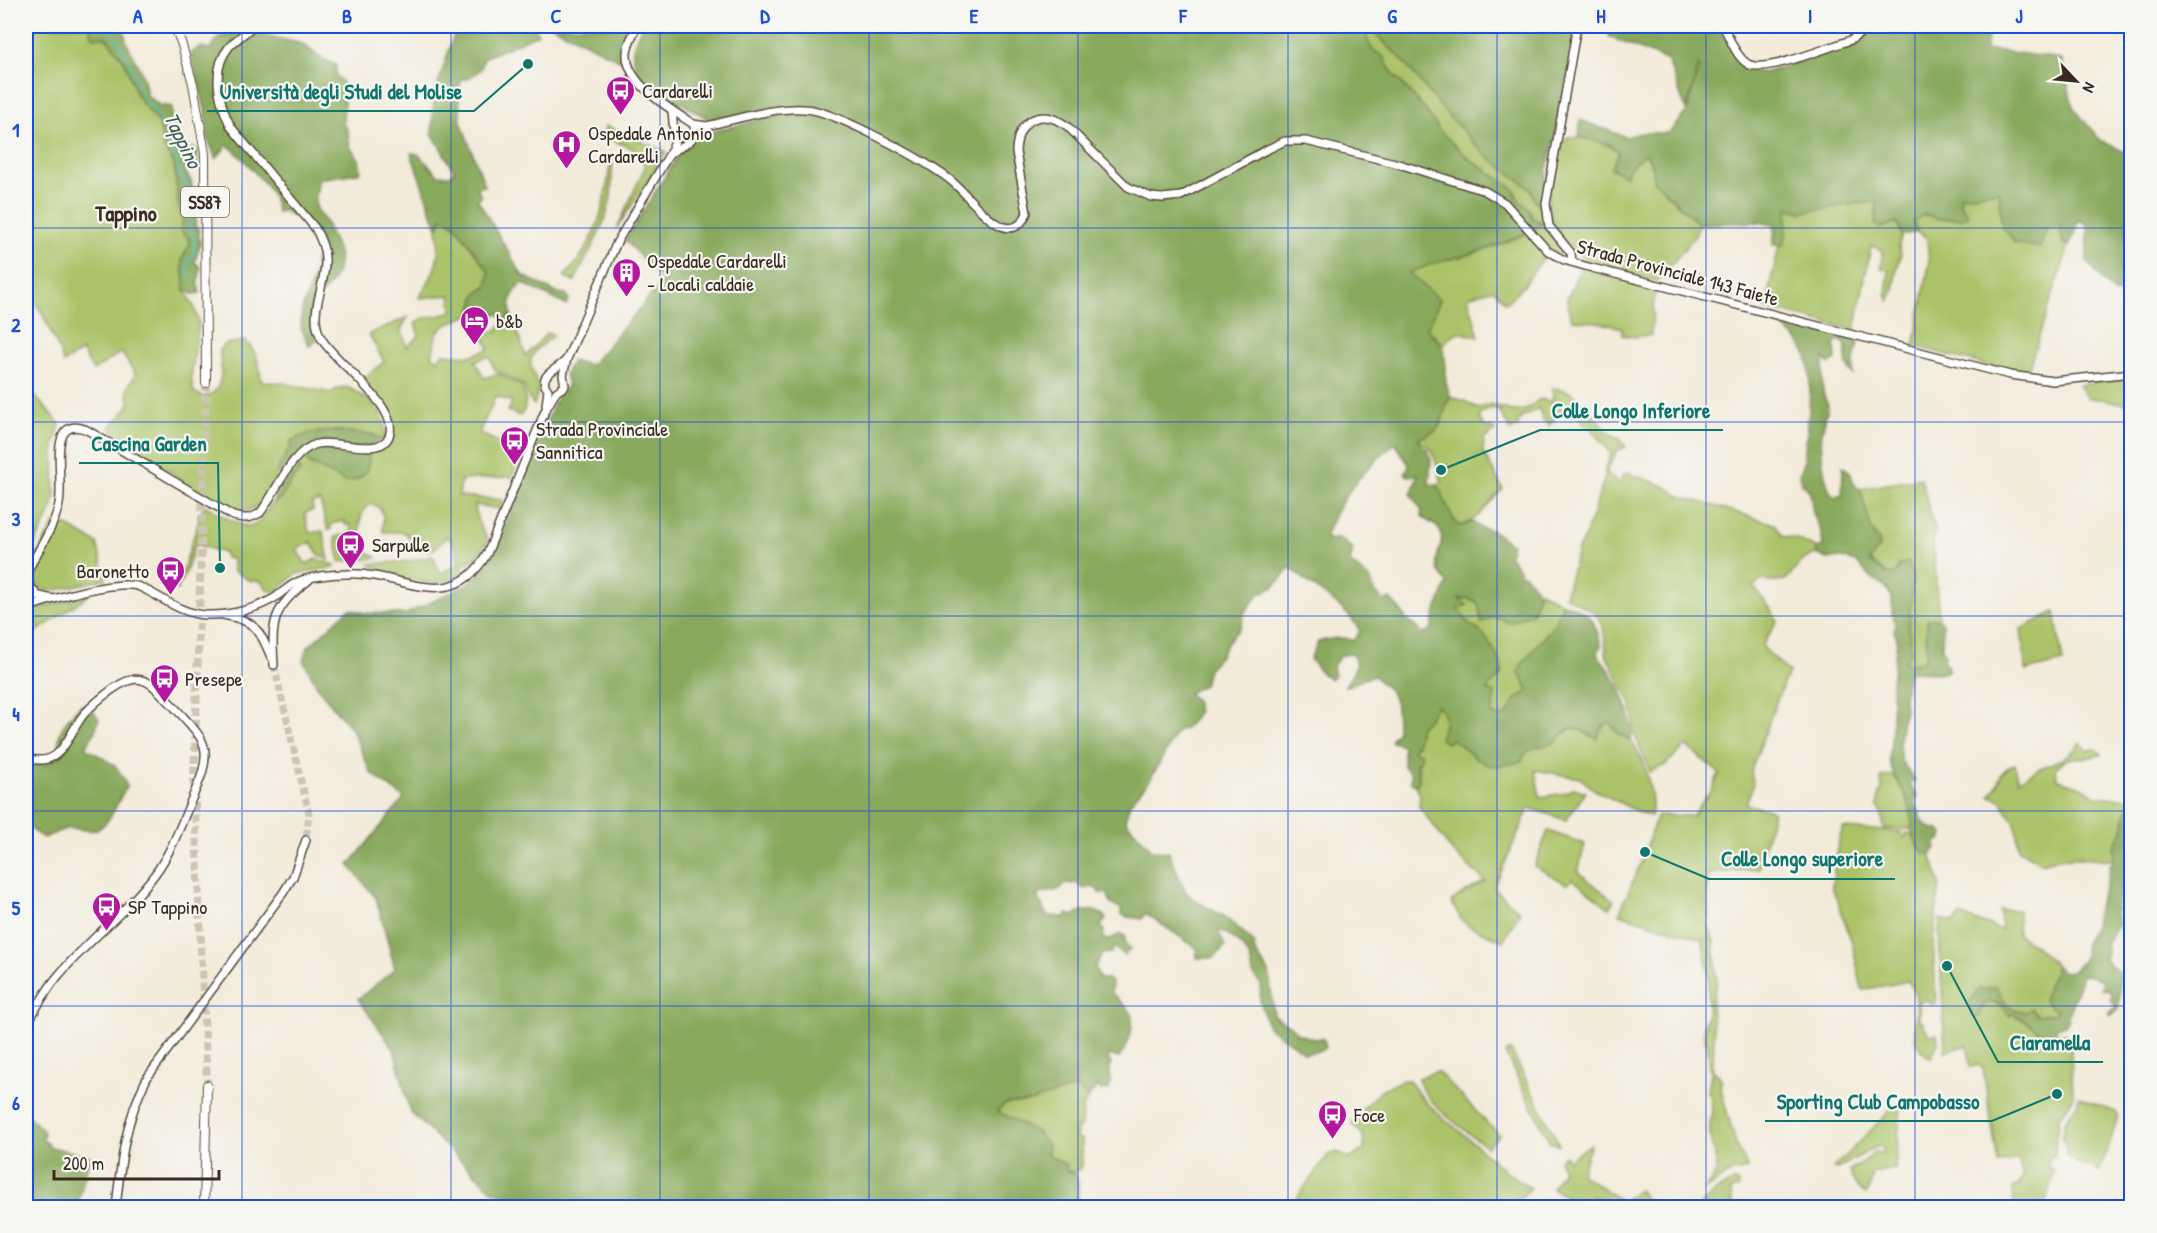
<svg xmlns="http://www.w3.org/2000/svg" width="2157" height="1233" viewBox="0 0 2157 1233" font-family="'Patrick Hand',sans-serif">
<rect width="100%" height="100%" fill="#f6f6f2"/>
<filter id="ink" filterUnits="userSpaceOnUse"><feTurbulence type="fractalNoise" baseFrequency=".0167" numOctaves="2"/><feDisplacementMap in="SourceGraphic" scale="12" xChannelSelector="R" yChannelSelector="G"/><feConvolveMatrix kernelMatrix="1 2 1 2 8 2 1 2 1" color-interpolation-filters="sRGB"/></filter>
<filter id="wash" filterUnits="userSpaceOnUse"><feTurbulence type="fractalNoise" baseFrequency=".008" numOctaves="4" result="noise"/><feDisplacementMap in="SourceGraphic" scale="24" xChannelSelector="R" yChannelSelector="G"/><feGaussianBlur stdDeviation="1.35" result="paint"/><feColorMatrix in="noise" values="0 0 0 0 0 0 0 0 0 0 0 0 0 0 0 0 0 1.4 0 .05"/><feComposite in="paint" operator="in"/></filter>
<g filter="url(#wash)">
<rect width="100%" height="100%" fill="#f3ebda"/>
<g fill="#abc368" stroke="#737643" stroke-width="1.5">
<path d="M26,26h65l-1,5 20,9 15,22 12,34 23,29 3,20 11,20 4,37 12,42 -8,16 3,30 10,19 4,15 -8,54 3,14 9,5c24,-5 17,-29 17,-48l6,-5 18,-3c13,8 16,26 17,40l22,2 48,10 7,-5 9,-1c22,12 40,22 38,50l-5,4 -7,-7c-12,2 -22,-3 -34,-3 -17,-1 -32,3 -48,10l-1,9 -4,4 -9,17 -4,17 -9,16 -26,10 -17,-7 -35,-21 -12,-12 -48,-31 -16,-15 20,-24c-4,-13 -3,-19 6,-29l-15,-23 -28,19 -11,-20 -19,12 -4,-13 -18,-39 -15,-21z"/>
<path d="M1357,26h15l5,9 26,26 41,50 86,78 5,12 9,8 -1,14 20,27 -1,5 -16,-9 -14,-16 11,-8 -10,-3 -4,-10 -11,-9 -4,-11 -46,-31 -29,-28 -12,-18 -36,-41 -8,-15 -9,-5 -5,-7 -3,-9z"/>
<path d="M606,126l60,26 -49,76 28,-61c-6,-25 -27,-19 -42,-33z"/>
<path d="M1567,137c19,0 38,4 53,16l-9,15 14,8 6,-10 15,-13 19,40 34,31 -4,12 -38,46c-36,-10 -76,-15 -98,-48 -6,-9 -11,-19 -11,-30 1,-18 9,-42 13,-59z"/>
<path d="M611,159h2c-1,12 -1,25 -2,37 -5,31 -24,59 -37,86l-8,-4 -1,-2c4,-6 11,-11 15,-18 22,-33 26,-61 31,-99z"/>
<path d="M1999,191l3,35 45,2 15,-4 1,19 6,3 -42,127 -33,-6 -80,-21 15,-82 -2,-26 -10,-6 -3,-10 7,-6 5,-1 15,4 21,-1 6,-3 -8,-11v-8z"/>
<path d="M1869,202h8l4,26 16,-6 5,13 -3,10 2,10 -5,17 -2,19 -5,10 -3,-8 3,-23 -8,-2 2,-18 -12,-4 -16,84 -90,-22 14,-62 6,-4c-2,-9 3,-23 2,-34l15,4z"/>
<path d="M442,218l11,5 37,49 -3,15 -11,7 -5,20c-10,5 -31,11 -35,21 -2,7 -1,13 -4,20l6,5 4,-6 28,2 19,-7 -6,-13 15,-7 13,-15 15,42 21,-23 7,2 -18,15 -5,8v9l8,21 -5,17 -5,-6 -5,-14 -29,-15 -6,-14 -14,5 9,17 14,-4 24,12c3,10 7,21 -2,30l-12,-5 4,-9 -16,-6 -17,37 26,12 -1,3 2,3 14,6 -8,20 -51,3 -2,16 44,4 -3,9 -25,-4 3,17 10,18c-6,12 -12,20 -26,25l3,8c-10,5 -20,10 -32,10 -18,0 -49,-9 -63,-19l39,-3 24,-5 7,17 19,-8c-2,-10 -4,-22 -12,-29 -17,23 -29,17 -42,-4h-22c0,-11 3,-24 -11,-28 -16,4 -11,30 -12,44l17,10 -37,4 -5,-25 14,-3v-2l3,-1 -1,-6h-6v-4l-14,3v5l-3,1 -8,-29 -8,2 1,7 -8,3 4,20 14,-2 6,29 -10,-5 -8,-13 -15,7 10,15 10,-5 19,6v2l-39,7 -20,18 -8,-2 -8,-9h-10l-17,-11v-11l-8,-1v-5l-30,-9 -8,26 -11,21 28,-86c13,7 28,18 43,21 15,2 17,-16 26,-23 15,-12 15,-19 27,-32l-3,-7 6,-7c10,12 15,10 28,16 5,3 11,8 17,8 18,1 22,-16 21,-30l11,-1 11,-8c10,-26 -13,-45 -29,-63l22,-17 -15,-28 39,-17 -7,12 6,18 12,-11 -4,-12c9,-11 26,-5 37,-13l-2,-16 -31,3c16,-25 23,-40 18,-70l3,-3z"/>
<path d="M1526,234l20,21 -23,31 -17,17 -12,-14 -26,8 11,40 -22,-5 -14,13 -16,-16 13,-29 -31,-27 18,-9 42,-9z"/>
<path d="M1580,269l75,19 -4,47 -16,2 -13,-2v-7l-25,-6 -25,-2 -5,-21z"/>
<path d="M2131,377v28c-14,-2 -28,-8 -43,-6l-10,-14z"/>
<path d="M26,386l34,38 -6,22 1,53 -6,17 -23,45z"/>
<path d="M1552,388l13,2 8,4 12,14 8,5 12,17 15,9 6,8 -9,4 -11,22 14,10 4,-8 5,-3 3,3c8,2 26,8 34,12 6,2 9,8 16,10 31,8 62,18 93,27l7,12 17,4 17,8 1,6c-27,5 -22,38 -53,25l-10,7c7,13 18,21 23,35l-15,25 27,27 -6,11 -32,87 2,14 -7,19 27,7 -14,57 -51,6 -1,6 1,44 6,18 3,40 -6,23 3,29 -1,37 5,3 4,7 -2,4c5,21 11,42 17,62 3,8 9,14 10,22l-17,4 -24,16c2,-9 10,-12 11,-21 0,-12 -7,-22 -7,-34 -1,-14 6,-31 -2,-42l3,-17 -4,-32 -3,-4v-14l3,-8 2,-42 -7,-36 -83,-25 24,-57 14,-42 35,1 21,-28 6,-15 -33,-27 -21,19 -15,7 -16,-39v-17l-4,-15 -23,-44 -4,-31 -3,-6 -6,-8 -29,-16 13,-47 7,-12 21,-63 -2,-2 7,-18 -18,-23 -20,-18 -10,-4 -14,17 -7,-7 -3,-11 -17,9 -4,6v3l-7,5 -12,-21 -7,-2 -11,6 -2,4 6,9 7,1 3,3 -11,8 -1,13 20,37c-15,14 -23,31 -43,37l-6,-5 -16,-36 4,-3 -10,-32 -7,-6h-3l-3,-6c31,-11 19,-17 31,-42 5,3 9,3 14,5 16,7 6,11 27,3l20,7 14,-1 15,-11 11,3 2,-6z"/>
<path d="M1921,478l14,52 -2,13 6,76 -6,-1 -7,16v23l-4,5 -12,2 -7,-2c11,-11 5,-24 6,-37 1,-21 1,-42 0,-63l-10,3 -4,9h-8l-18,-14 10,-12v-6l-7,-11 -12,-42z"/>
<path d="M57,520l40,23 9,36 -55,12c-41,-4 -4,-52 6,-71z"/>
<path d="M1538,590l25,13 -7,19 -34,42 -4,9 5,6 5,12 -14,10 -6,12 -7,5 -9,-4 3,-21 -8,-3 12,-29 -5,-11 -5,-4 -2,-7 -16,-13 -14,-18 10,-3 -9,-6c15,-1 23,2 22,18h40l12,-4 5,-14z"/>
<path d="M89,595l-63,44v-28z"/>
<path d="M2055,612l8,50 -37,9 -5,-42z"/>
<path d="M1437,706c12,10 7,20 4,33l12,-1 7,6 64,10 8,-6 21,-5 18,-15 8,1 12,8c9,-3 10,-11 18,-15 4,4 5,7 9,11 5,4 11,6 15,11 12,16 22,53 18,72l-11,-3 -45,-23 -15,-12 -45,-8 5,27 25,-4 9,-5 12,4 -20,28 -37,-12 -35,80 26,24 -17,29 -34,-15 -8,-7 -10,-18 34,-20 -33,-30 -33,-45 1,-11 -4,-9c7,-10 1,-28 -3,-38l4,-4 3,-18 8,-7z"/>
<path d="M2080,743l8,7 7,-1 7,5c-13,8 -31,-3 -46,14l1,10c14,9 24,4 37,18l37,3v6l-5,6 -3,20 -9,17v12c-26,-2 -47,-5 -73,3l-22,-13 -4,-28 -7,-8 -7,-14 -12,-4c15,-13 3,-20 25,-32l5,16c8,-3 14,-9 21,-12 14,-5 32,-12 40,-25z"/>
<path d="M1894,775c8,16 22,35 17,54h-27l-3,-19 -3,-3 1,-14 3,-2 -1,-14z"/>
<path d="M1843,828l58,4 1,5h4v-4l7,1c3,10 7,18 18,20l9,29 -7,56 3,66 -7,-2 -1,-3 -9,2v19l4,1v5l3,1 3,7 8,-1 1,9 -7,15c-27,-15 -11,-36 -15,-59 -1,-6 -5,-12 -8,-18l-46,9 -10,-48 -20,-55 6,-44z"/>
<path d="M1548,831l37,13 -7,28 36,29 -5,7 -37,-29 -5,5 -33,-18z"/>
<path d="M2000,910h19l-1,25 20,13 18,18c-5,12 -11,32 -4,43l5,1 -2,4 -4,1h-13l-28,-7 -6,-5 -8,-16 -13,2 -13,13 1,5 9,4 7,-9c12,-1 16,6 23,14l3,-2 20,12 15,13v3l9,-8 8,-1 3,2 3,15 2,49 -14,20 -3,17 -1,20h-6l-1,12 6,1 -3,17 -7,21h-35l4,-5 -1,-14 7,-3 4,-8 -5,-18 -20,4 -15,-94 -4,-4 -9,2 -2,-22 -23,6 -6,-118 1,-14 15,3 5,-7 42,15z"/>
<path d="M1510,1050l2,2 47,92 -9,-1 -45,-90z"/>
<path d="M1437,1071l62,64 -12,12c-19,-15 -66,-46 -69,-69z"/>
<path d="M1404,1080h5c18,29 42,43 67,65 17,16 34,31 55,43l-20,19h-221l38,-52 10,-3 11,7 15,-10 -1,-14 -11,-11c14,-21 28,-37 52,-44z"/>
<path d="M1076,1087l12,10 -5,11 -1,17 -1,2h-3l-2,11 6,1v28l-7,5 -8,-1 -1,-6c-28,-13 -42,-38 -70,-53l9,-8 25,-3z"/>
<path d="M2079,1097l37,15 2,4 -11,36 -9,20 -7,-5 -11,-2 -12,-8 -4,-20 -3,1 4,-18 12,-15z"/>
<path d="M1897,1104l4,2 -6,63 -22,4 -4,18 -3,3c-8,-3 -15,-15 -16,-24l18,-11 6,-7 9,1 -2,-7 -5,1 -39,22 -4,-1z"/>
<path d="M1591,1144l-10,30 41,27 17,-11 13,17h-39l-21,-11 -7,11h-2l-31,-19 11,-18 -4,-10 6,-5 4,5z"/>
<path d="M1734,1181l4,2 1,5 -9,2 3,16 10,-2v3h-44l18,-17z"/>
</g>
<g fill="#88a95c" stroke="#626a3d" stroke-width="1.5" fill-rule="evenodd">
<path d="M91,26h25l9,7 1,8 17,35 4,19 12,10 13,2c-1,16 0,34 12,44l9,-3 5,4 -1,13 -8,-1 -4,7 6,10 4,22 3,5 -3,18 4,4 1,15 -5,17 6,6 -3,15 2,10 -8,1 -7,-4 -3,-31 8,-15 -1,-6 -5,-3 -4,-6 3,-6 -5,-21 -2,-28 -2,-9 -11,-20 -3,-20 -23,-29 -12,-34 -19,-25h-12l-4,-6z"/>
<path d="M241,26h24v8l3,2 35,8 16,13 17,8v10l9,11 -2,37 5,9 2,15 9,12 2,11 -2,3 -41,6c1,11 -5,18 -2,27 2,8 9,13 11,20 4,10 11,21 12,31 2,17 -12,34 -25,43 -3,15 -4,25 3,40l-8,6 -8,-19 1,-17 15,-45 -3,-2c2,-4 6,-9 6,-14 2,-11 -13,-27 -21,-34l-7,1 -8,-5 -7,1c-5,-25 -11,-26 -26,-44 -8,-9 -14,-16 -24,-23l-11,14 -8,-20 -3,-30 -14,-56 9,-6 10,2 10,-13c10,0 15,-2 21,-10z"/>
<path d="M457,26h80l-2,2 3,6 -54,24 -3,11 -13,10h-7l-2,19 2,24 24,64 -8,2 4,8 -3,5 4,6 40,68 35,18 9,1 3,5 -3,6 -44,-22c-10,11 -13,17 -11,31l-6,7 -8,-8c-10,8 -15,4 -26,1l5,-20 11,-7 2,-15 -35,-49 -12,-5 -5,10 -26,-75 7,1 20,21 12,1 4,-5 -22,-38 2,-37z"/>
<path d="M552,26h79l-10,35z"/>
<path d="M642,26h715l9,9 3,9 5,7 9,5 8,15 36,41 12,18 29,28 46,31 4,11 11,9 4,10 10,4c-23,15 -50,25 -77,32 -20,5 -38,9 -57,18l31,27 -13,29 16,16 3,22v16l4,13c-12,25 0,31 -31,42l3,9 6,2 3,11 -2,24 9,1 16,36 6,5 13,-4c10,9 8,5 18,8 4,2 17,11 21,15l-3,10 10,14v5h5l14,16 -1,9 -5,14c-9,3 -15,8 -24,10l-7,-5 -8,-1 -11,6c-5,-18 1,-26 -23,-24l8,6 -9,4c5,5 6,10 11,15 4,3 8,5 12,8 6,6 23,32 21,40 -2,8 -11,11 -15,18l8,3 -3,21 10,4 6,-5 6,-12 14,-10 -5,-12 -5,-6 4,-9 34,-42 7,-19c27,10 32,14 38,43l-4,6c1,7 4,6 8,12 13,18 31,54 26,77l-12,-8 -10,-11c-7,3 -11,10 -11,17l-19,-10 -8,-1c-5,3 -16,14 -20,16 -13,4 -24,2 -29,17 -39,12 -41,1 -69,-22l-6,4 -7,-4c4,-13 9,-23 -3,-33l-9,13 -8,7 -3,18 -4,4 2,4h5l1,6 -5,6c1,9 7,13 0,21l-5,-2v-10l-8,-7v-21l-12,-3v-3l7,-8c-3,-13 1,-28 -8,-40 -5,-6 -11,-8 -15,-15 -9,1 -19,8 -30,10 7,-12 15,-19 7,-33l-12,3 -7,10 2,10 -4,3 -9,-5 -12,-15 8,-17c10,-3 26,-7 35,-1l7,-10c-16,-28 -48,-42 -70,-64l-16,20 -15,7 -14,18 -5,16 -10,11 -10,17 -12,13 -4,16 -16,8 8,7 2,13 -13,16 -7,1 -28,50 -20,23 -5,17 28,31 16,1c5,11 11,30 17,40 8,11 25,16 36,23 12,8 22,18 32,28v7l15,22 5,44 15,9 9,9 17,5 7,-1 3,4 1,6 -11,4 -10,1 -37,-26 -8,-27 1,-16c-11,-10 -8,-13 -11,-25 -3,-10 -22,-27 -32,-29l7,16 -11,12h-17l-1,-10 -51,-35 -3,6 -15,-2 -6,-3v-6l-10,-4 -4,-11h-8l-2,-4 -5,-2 -8,2 -10,-7 -1,2 -7,-1 -8,7 -20,4 1,8 3,2 1,6 5,6 16,1 4,-3 5,2 10,-6 4,2 4,-2 11,4 4,5 -5,7 3,5 -1,7 4,2 14,-6 4,2v7l6,6 -7,6 -10,-8 -3,6 -9,1 -7,13 5,12h8l4,4 -1,9c5,6 12,11 17,17 10,12 0,38 -9,49l-9,-3 -2,4 3,5c-3,10 2,17 -2,26l-7,1 -4,-5 -10,11 -12,-10 -46,15 -25,2 -8,7 40,21 11,13v10l18,10 1,6 8,1 3,10v25h-508l-27,-9 -19,1 -30,-7 -84,-80 -16,-63 -36,-50 37,-30 -19,-71 -27,-33 55,-67 -33,-25 -19,-43 -32,-39 -17,-31 5,-13 41,-38 16,4 41,1 57,-27 20,-17 13,-22 62,-154 6,-3 4,-7 -3,-10 7,-13 19,4 72,-84 -38,-41 56,-89 21,-17 73,-18 1,-8 -65,13 -28,-17 -8,1c-15,-11 -39,-27 -42,-47 -2,-11 5,-23 9,-32zM1395,443l14,22 -4,8 3,3 10,-1 -7,20 10,14 1,8c5,5 12,6 16,11 10,13 -4,25 -1,38 1,6 6,12 10,17 -6,15 -13,30 -16,47l-8,3 -17,-14 -5,-8 -11,-12 -5,2 -10,-9 -5,-13 -20,-17 3,-14 -15,-10 -7,2 -6,-3c15,-41 38,-66 70,-94z"/>
<path d="M1372,26h214l-39,142 -3,41 -9,-8 -5,-13 -46,-34 -40,-43 -41,-50 -26,-26z"/>
<path d="M1607,26h111l20,35 9,8 16,4 94,-29 9,-8 1,-10h124l-6,23 77,10 11,48 27,33 31,15v141l-18,-3 -24,-29 -2,-3 1,-35 -7,-6 -4,4 -1,8 -7,14 -6,-3 -3,-12 2,-6 -15,3 -7,20 -25,-5 -13,-17 -3,-35 -39,5v8l9,11 -7,3 -21,1 -15,-4 -5,1 -7,6 3,10 -15,3 -5,-13 -16,6 -6,-4 2,-21 -8,-1 -67,10 -14,-4 -3,35 -6,3 -6,-1 2,-19 -14,-4 -62,2 -46,-44v-14l-7,-13 -15,13 -6,10 -14,-8 8,-16 -9,-7 -31,-8 1,-17 46,17 15,-4h28l18,-22 12,-47 -13,46 -18,-49 -58,-24z"/>
<path d="M1775,319l30,7 1,3 22,3 31,8 -5,20 -1,15c-8,-8 -8,-20 -7,-30l-7,-5 -4,4 1,16 -7,4 -5,-6c-1,16 -5,32 4,47 -1,9 -4,18 -6,27 -2,15 2,53 11,64h9l1,-30 7,6 5,14 5,3 12,42 7,11v6l-10,13 18,13h8l4,-9 10,-3 4,16 -4,49 2,25 -7,10 6,2 12,-2 4,-5 1,-38h12l4,4 -1,25 4,7 -2,4 5,11 -4,3 -38,-1 2,6 -3,2 -2,19 1,11 -4,14 -2,20 2,17 14,19 -5,5 7,11 -2,6c5,12 7,27 23,27l6,6 -3,5 -5,2v6l-5,6 -7,-1 -8,-10 -5,-14 2,-8 -5,-21 -16,-29 -3,-11 3,-29v-49l5,-43 -3,-8 2,-7 -4,-9v-18l-8,-11 -14,-9 -14,-15 -15,-4 -14,1 -10,-5 -1,-6 7,-2 -2,-14 -8,-19 -3,-20 -3,-5 -6,-5 -2,-9 4,-8c3,-27 12,-89 3,-112 -6,-15 -20,-25 -33,-32z"/>
<path d="M340,431c10,2 31,2 38,6l2,4 -8,2c-7,20 4,34 -27,39 -15,-11 -29,-11 -42,-25l-6,7 3,7c-2,3 -5,5 -7,7 -7,10 -8,20 -20,25l3,-9 10,-15 -9,-8 9,-17 4,-4 1,-9 18,-8z"/>
<path d="M81,705c9,0 13,7 18,14l-5,15 -9,13c21,14 33,14 42,40 -8,10 -11,23 -19,33 -16,20 -26,5 -42,9 -8,2 -15,6 -22,9 -31,-15 -13,-35 -13,-59l-5,-5v-12c17,5 29,1 40,-13l-6,-3c-5,-15 10,-31 21,-41z"/>
<path d="M2131,805v51l-3,12 3,6v16l-7,-5 -3,2 -5,27 4,10 -15,20 2,9 -2,7 15,13c-2,14 2,25 -3,38l-6,4 -2,-2 7,-6 -6,-8 3,-3 -5,-7 -4,1 -3,-2 2,-5 -3,-4 -14,-4 -4,1 -14,39 -1,7 -2,3 -10,4 2,5 -9,9v-4c-12,-9 -22,-19 -35,-25l-5,1c-2,-2 -3,-6 -6,-9 -9,-9 -22,-2 -22,10l-4,2 -4,-2 -2,-14 9,-14 5,1 12,-2c10,16 9,23 30,25l5,-4 7,7 17,-1 2,-4 -5,-1 -9,-10 13,-33 7,6 10,-1 10,-12 5,-24 7,-10 5,-28 5,-8 5,-24 4,-5 -1,-12 10,-17 3,-20z"/>
<path d="M26,1113l18,19 -1,8 8,7 39,9 -13,51h-51z"/>
</g>
<g fill="none" stroke-linecap="round" stroke-linejoin="round">
<path stroke="#4dbbc4" stroke-width="1.5" d="M105,26l13,14 14,31 11,29 7,5 14,23 6,11 11,38 6,5 1,10 -2,13 5,14 -1,7 5,22 -2,8 -7,9 4,12"/>
</g>
</g>
<g filter="url(#ink)">
<g fill="none" stroke-linecap="round" stroke-linejoin="round">
<path stroke="#cec4b4" stroke-width="7" stroke-dasharray="7 3.5" stroke-linecap="butt" d="M274,665l35,149 -3,26"/>
<path stroke="#cec4b4" stroke-width="8" stroke-dasharray="8 4" stroke-linecap="butt" d="M206,383l-12,401 13,301"/>
<defs>
<g id="secondary">
<path d="M637,26c-4,9 -11,20 -10,30 1,29 45,54 66,68 8,16 -11,22 -23,29"/>
<path d="M1723,26c7,12 13,31 25,38 16,10 83,-18 103,-24l10,-7 5,-7"/>
<path d="M693,124l13,2c32,-7 67,-19 99,-17 27,1 107,45 131,61 8,5 16,11 22,17 15,14 52,66 69,26l-11,-61c1,-32 24,-45 51,-26l61,61 23,10 11,1 19,-2 85,-46 19,-9h21l93,23 86,27 20,12 43,48 16,9 28,8 418,107 43,6 79,-8"/>
<path d="M1572,262l-1,-9 -22,-27 -3,-22 31,-178"/>
<path d="M546,405l2,-15c-12,-15 9,-20 18,-30"/>
<path d="M28,572l1,13 9,11"/>
<path d="M26,574c11,-22 28,-46 33,-70 4,-19 -4,-54 4,-69 5,-10 15,-9 24,-5l146,86c11,3 17,3 27,-3 17,-21 30,-62 57,-69 18,-5 64,14 72,-8 12,-29 -54,-73 -68,-98 -14,-27 6,-52 4,-80 0,-11 -5,-21 -10,-30l-84,-101c-12,-24 -21,-57 -2,-80 7,-8 17,-14 24,-21"/>
<path d="M26,593l27,6"/>
<path d="M26,608c23,-8 92,-30 114,-21 22,10 41,27 66,28 23,1 51,-6 70,-18 8,-6 16,-14 26,-17 14,-4 31,-6 45,-6 54,-3 103,43 140,-20l58,-143 11,-19 9,-6 -2,-11 4,-16 50,-117 53,-89 6,-14 -2,-7 -2,-21"/>
<path d="M223,615c32,5 36,14 48,42"/>
<path d="M274,665c-3,-45 -1,-57 35,-85"/>
<path d="M26,758c35,10 39,-17 55,-40 9,-12 36,-35 50,-38 5,-2 13,0 18,3 8,5 48,47 52,56 2,4 4,10 4,13 1,16 -6,30 -12,44 -11,26 -21,55 -38,78 -28,38 -67,66 -97,102 -13,15 -22,33 -32,50"/>
<path d="M116,1208c5,-48 9,-87 31,-130l136,-185 10,-16 13,-37"/>
</g>
<g id="primary">
<path d="M174,26l7,16 12,42 12,70 1,229"/>
<path d="M204,1208l3,-123"/>
</g>
</defs>
<use href="#secondary" stroke="#57473a" stroke-width="10"/>
<use href="#primary" stroke="#57473a" stroke-width="10"/>
<use href="#secondary" stroke="#fff" stroke-width="7"/>
<use href="#primary" stroke="#fff" stroke-width="8"/>
</g>
</g>
<path fill="none" stroke="#1d4ed8" stroke-width="1.5" stroke-opacity="0.55" d="M242,26v1182M451,26v1182M660,26v1182M869,26v1182M1078,26v1182M1288,26v1182M1497,26v1182M1706,26v1182M1915,26v1182M26,228h2106M26,422h2106M26,616h2106M26,811h2106M26,1006h2106"/>
<defs>
<symbol id="bus-pin" viewBox="-11 -11 22 30"><path d="M0 17L-7.5 6A9.5 9.5 0 1 1 7.5 6Z" fill="#b5179e" stroke="#f6f6f2"/><path d="M-5-6H5V4H4V6H2V4H-2V6H-4V4H-5ZM-3.5-4V0h7V-4ZM-3.5 1.2v1.5H-2V1.2ZM2 1.2v1.5H3.5V1.2Z" fill="#fff"/></symbol>
<symbol id="hospital-pin" viewBox="-11 -11 22 30"><path d="M0 17L-7.5 6A9.5 9.5 0 1 1 7.5 6Z" fill="#b5179e" stroke="#f6f6f2"/><path d="M-5-5h3v3.5h4V-5h3V5h-3V1.5h-4V5h-3Z" fill="#fff"/></symbol>
<symbol id="building-pin" viewBox="-11 -11 22 30"><path d="M0 17L-7.5 6A9.5 9.5 0 1 1 7.5 6Z" fill="#b5179e" stroke="#f6f6f2"/><path d="M-4-6H4V6H1V3H-1V6H-4ZM-2.5-4.3h1.7v1.8h-1.7ZM.8-4.3h1.7v1.8H.8ZM-2.5-1h1.7V.8h-1.7ZM.8-1h1.7V.8H.8Z" fill="#fff"/></symbol>
<symbol id="hotel-pin" viewBox="-11 -11 22 30"><path d="M0 17L-7.5 6A9.5 9.5 0 1 1 7.5 6Z" fill="#b5179e" stroke="#f6f6f2"/><path d="M-6-4.5h1.5V1H6V5H4.5V3h-9V5H-6ZM-4 0a1.8 1.8 0 1 1 3.6 0ZM.5 0V-2.5h3Q6-2.5 6 0Z" fill="#fff"/></symbol>
</defs>
<g fill-rule="evenodd">
<use href="#bus-pin" x="604" y="74" width="33" height="45"/>
<use href="#hospital-pin" x="550" y="128" width="33" height="45"/>
<use href="#building-pin" x="610" y="256" width="33" height="45"/>
<use href="#hotel-pin" x="458" y="304" width="33" height="45"/>
<use href="#bus-pin" x="498" y="424" width="33" height="45"/>
<use href="#bus-pin" x="334" y="528" width="33" height="45"/>
<use href="#bus-pin" x="154" y="554" width="33" height="45"/>
<use href="#bus-pin" x="148" y="662" width="33" height="45"/>
<use href="#bus-pin" x="90" y="890" width="33" height="45"/>
<use href="#bus-pin" x="1316" y="1098" width="33" height="45"/>
</g>
<g text-anchor="middle" dominant-baseline="central" stroke-width="4.5" stroke-linejoin="round" paint-order="stroke">
<rect fill="#f6f6f2" stroke="#73675e" stroke-width="1.5" x="181" y="187" width="48" height="30" rx="4.5"/>
<g font-size="18" font-weight="bold" fill="#3b2a1e">
<text x="205" y="202">SS87</text>
</g>
<g font-size="20" fill="#3b2a1e" stroke="#f6f6f2" text-anchor="start">
<text x="642" y="90">Cardarelli</text>
<text x="588" y="132">Ospedale Antonio<tspan x="588" dy="23">Cardarelli</tspan></text>
<text x="647" y="260">Ospedale Cardarelli<tspan x="647" dy="23">- Locali caldaie</tspan></text>
<text x="496" y="320">b&amp;b</text>
<text x="536" y="428">Strada Provinciale<tspan x="536" dy="23">Sannitica</tspan></text>
<text x="372" y="544">Sarpulle</text>
<text x="149" y="570" text-anchor="end">Baronetto</text>
<text x="185" y="678">Presepe</text>
<text x="128" y="906">SP Tappino</text>
<text x="1354" y="1114">Foce</text>
</g>
<g font-size="20" fill="#3b2a1e" stroke="#f6f6f2">
<text transform="translate(1678 272) rotate(15)">Strada Provinciale 143 Faiete</text>
</g>
<g font-size="21" font-style="italic" fill="#415d58" stroke="#f6f6f2">
<text transform="translate(183 140) rotate(64)">Tappino</text>
</g>
<g font-size="22" font-weight="bold" fill="#3b2a1e" stroke="#f6f6f2">
<text x="126" y="213">Tappino</text>
</g>
</g>
<path fill="none" stroke="#0f766e" stroke-width="2" d="M528 64L474 111H207M1441 470L1540 430H1723M220 568L218 463H79M1645 852L1709 879H1895M1947 966L1998 1062H2103M2057 1094L1992 1121H1765"/>
<g fill="#0f766e" stroke="#f6f6f2" stroke-width="2">
<circle cx="528" cy="64" r="6"/>
<circle cx="1441" cy="470" r="6"/>
<circle cx="220" cy="568" r="6"/>
<circle cx="1645" cy="852" r="6"/>
<circle cx="1947" cy="966" r="6"/>
<circle cx="2057" cy="1094" r="6"/>
</g>
<g font-size="21" text-anchor="middle" font-weight="bold" fill="#0f766e" stroke="#f6f6f2" stroke-width="4.5" stroke-linejoin="round" paint-order="stroke">
<text x="341" y="99">Università degli Studi del Molise</text>
<text x="1631" y="418">Colle Longo Inferiore</text>
<text x="149" y="451">Cascina Garden</text>
<text x="1802" y="866">Colle Longo superiore</text>
<text x="2050" y="1050">Ciaramella</text>
<text x="1878" y="1109">Sporting Club Campobasso</text>
</g>
<rect width="2157" height="1233" fill="none" stroke="#f6f6f2" stroke-width="66"/>
<g transform="translate(2076 81) rotate(116)" stroke="#f6f6f2" stroke-width="4.5" paint-order="stroke">
<path d="M0-4.5L10 22L0 15L-10 22Z" fill="#3b2a1e"/>
<text y="-9" font-size="16" font-weight="bold" text-anchor="middle" fill="#3b2a1e">N</text>
</g>
<path d="M54 1170v9h165v-9" fill="none" stroke="#3b2a1e" stroke-width="3"/>
<text x="63" y="1170" font-size="18" fill="#3b2a1e" stroke="#f6f6f2" stroke-width="4.5" paint-order="stroke">200 m</text>
<rect x="33" y="33" width="2091" height="1167" fill="none" stroke="#1d4ed8" stroke-width="2"/>
<g font-size="20" text-anchor="middle" font-weight="bold" fill="#1d4ed8">
<text x="138" y="23">A</text>
<text x="347" y="23">B</text>
<text x="556" y="23">C</text>
<text x="765" y="23">D</text>
<text x="974" y="23">E</text>
<text x="1183" y="23">F</text>
<text x="1392" y="23">G</text>
<text x="1601" y="23">H</text>
<text x="1810" y="23">I</text>
<text x="2019" y="23">J</text>
<text x="16" y="137">1</text>
<text x="16" y="332">2</text>
<text x="16" y="526">3</text>
<text x="16" y="721">4</text>
<text x="16" y="915">5</text>
<text x="16" y="1110">6</text>
</g>
</svg>
